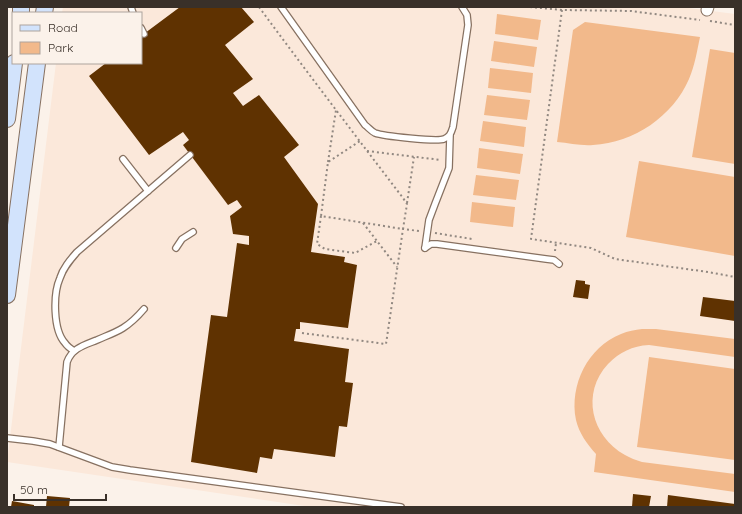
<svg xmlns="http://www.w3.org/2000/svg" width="742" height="514" viewBox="0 0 742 514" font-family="Quicksand,sans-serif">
<rect width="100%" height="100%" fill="#fbf2ea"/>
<path fill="#fbe8da" d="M63,7h618l54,7v493h-424l-304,-45 49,-399h85v-50h-79z"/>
<g fill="#f2b98b">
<path d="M497,14l44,6 -3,20 -43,-6z"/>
<path d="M585,22l115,15c-3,14 -5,28 -11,42 -16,37 -55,64 -96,66 -12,1 -24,-2 -36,-3l16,-112z"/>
<path d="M494,41l43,6 -3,20 -43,-6z"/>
<path d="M710,49l25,4v111l-43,-7z"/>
<path d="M490,68l43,5 -2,20 -43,-5z"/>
<path d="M487,95l43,5 -3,20 -43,-5z"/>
<path d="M483,121l43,6 -2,20 -44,-6z"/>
<path d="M479,148l44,6 -3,20 -43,-6z"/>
<path d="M639,161l96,16v79l-109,-19z"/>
<path d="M476,175l43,5 -3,20 -43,-5z"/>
<path d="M472,202l43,5 -2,20 -43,-5z"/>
<path d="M642,329h14l79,10v18l-86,-12c-17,1 -29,7 -41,19 -27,29 -17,72 17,91 5,3 11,5 17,7l93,12v18l-141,-20 2,-18c-9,-10 -17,-21 -20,-34 -7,-35 12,-73 45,-86 7,-3 14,-4 21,-5z"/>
<path d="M649,357l86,12v91l-98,-13z"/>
</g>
<g fill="#5f3201">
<path d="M180,7h61l13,15 -29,23 28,34 -20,14 10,13 16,-11 40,50 -15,12 34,47 -7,48 34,5 -1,5 13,3 -9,63 -48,-6v7h-4l-2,12 55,8 -4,33 8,1 -6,44 -8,-1 -4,31 -61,-8 -2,10 -12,-2 -3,16 -66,-11 20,-147 16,2 10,-74 12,2v-9l-16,-2 -3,-18 12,-9 -5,-7 -9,5 -45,-60 6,-5 -6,-8 -34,23 -60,-79 17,-13h35v-27z"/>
<path d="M576,280l9,1v3l5,1 -2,14 -15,-2z"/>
<path d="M703,297l32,4v20l-35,-5z"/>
<path d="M633,494l18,2 -2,11h-17z"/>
<path d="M668,495l67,9v3h-68z"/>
<path d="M47,496l23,2 -1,9h-23z"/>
<path d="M12,501l22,4v2h-23z"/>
</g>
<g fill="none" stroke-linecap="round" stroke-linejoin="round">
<defs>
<g id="lane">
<path d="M131,7l2,6"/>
<path d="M281,7l84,118c3,2 6,6 10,8 8,3 62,9 69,6 6,-2 7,-6 9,-12l15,-102 -1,-10 -5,-8"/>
<path d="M141,28l3,6"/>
<path d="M123,159l25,32"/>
<path d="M176,248l6,-9 11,-7"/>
<path d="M425,248l6,-4h6l109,15 8,1 5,4"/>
<path d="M425,248l4,-28 6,-16 14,-36 1,-32"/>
<path d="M74,351c-3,-2 -7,-5 -9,-8 -12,-13 -12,-49 -5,-65 3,-10 10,-18 17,-26l113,-97"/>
<path d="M7,438l26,3 17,3 62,23 18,3 271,37"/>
<path d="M59,447l8,-85c5,-14 18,-17 30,-22 9,-4 18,-7 26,-12 8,-5 15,-12 21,-19"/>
</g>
<path id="street" d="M707,10l1,-3"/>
<g id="secondary">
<path d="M21,13v-6"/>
<path d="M44,13l1,-6"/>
<path d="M7,119l7,-56"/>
<path d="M7,295l30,-232"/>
</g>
</defs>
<use href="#lane" stroke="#877161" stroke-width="8"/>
<use href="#street" stroke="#877161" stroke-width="13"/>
<use href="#secondary" stroke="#877161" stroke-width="18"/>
<g stroke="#918881" stroke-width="2" stroke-dasharray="2 3" stroke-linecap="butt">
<path d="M259,7c47,64 96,128 144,191l4,6 -4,25 -82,-13 7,-54 32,-21"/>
<path d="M530,7l32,3 69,1 69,9"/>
<path d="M562,10l-31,229 60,9 24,11 93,13 27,5"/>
<path d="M710,21l25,4"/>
<path d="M367,151l74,9"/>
<path d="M328,162l8,-52"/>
<path d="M407,203l7,-46"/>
<path d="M321,216l-4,28 8,5 30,4 22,-12 20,26"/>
<path d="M363,223l14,18"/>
<path d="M435,233l37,6"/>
<path d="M555,251l1,-8"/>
<path d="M302,333l84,11 17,-115 16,2"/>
</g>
<use href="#lane" stroke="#fff" stroke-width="5.5"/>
<use href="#street" stroke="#fff" stroke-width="11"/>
<use href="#secondary" stroke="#d2e3fc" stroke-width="16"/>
</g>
<rect width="742" height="514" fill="none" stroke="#393029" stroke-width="16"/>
<rect x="12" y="12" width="130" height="52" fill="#fbf2ea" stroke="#ada49d"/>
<rect x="20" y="25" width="20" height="6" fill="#d2e3fc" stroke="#ada49d"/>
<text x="48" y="32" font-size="12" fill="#393029">Road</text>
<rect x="20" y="42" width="20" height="12" fill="#f2b98b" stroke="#ada49d"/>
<text x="48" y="52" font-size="12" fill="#393029">Park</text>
<path d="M14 494v6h92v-6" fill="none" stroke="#393029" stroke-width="2"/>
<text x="20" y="494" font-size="12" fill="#393029" stroke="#fbf2ea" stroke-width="3" paint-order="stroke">50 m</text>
</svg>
